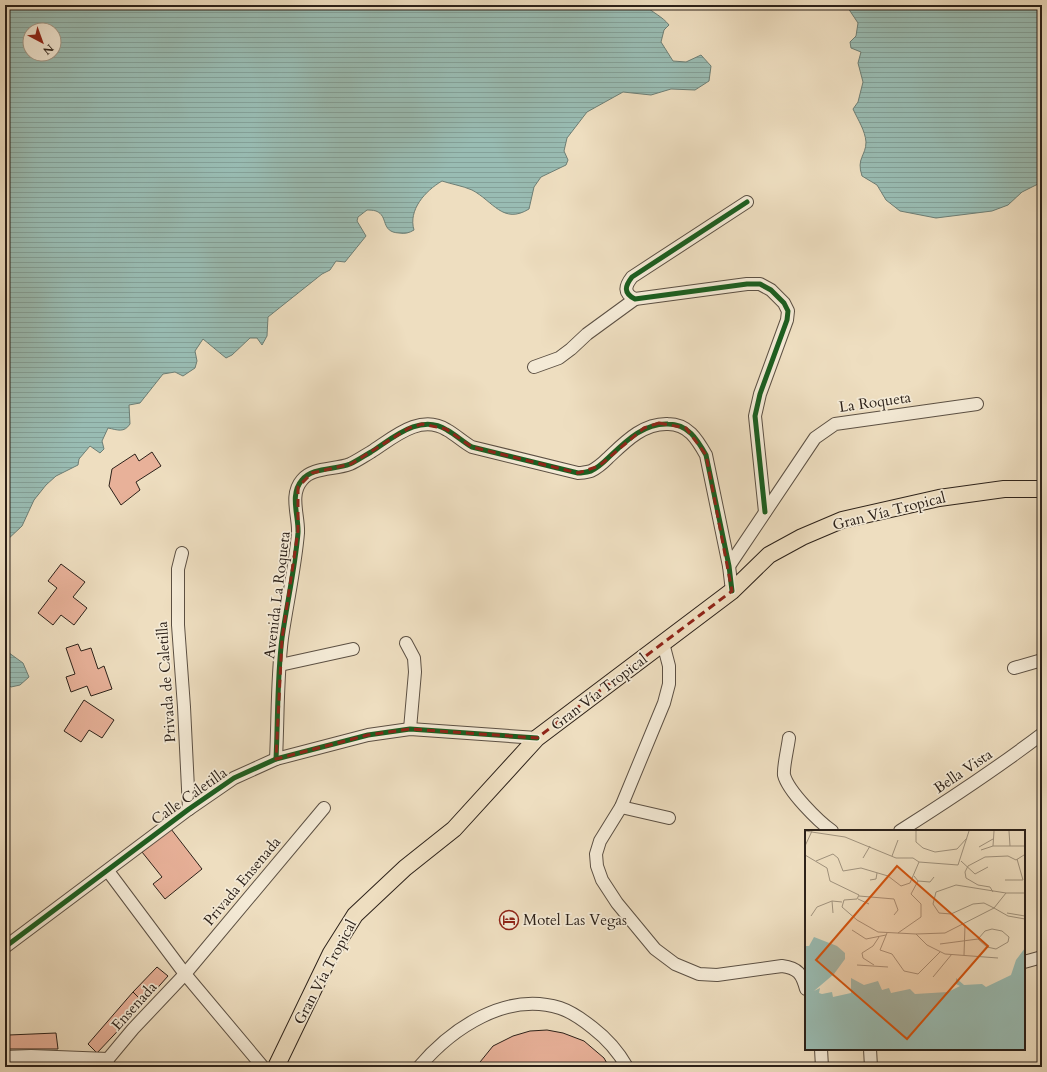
<svg xmlns="http://www.w3.org/2000/svg" width="1047" height="1072" viewBox="0 0 1047 1072" font-family="Cardo,serif">
<defs>
<pattern id="water-rules" width="6" height="5" patternUnits="userSpaceOnUse"><rect width="6" height="5" fill="#99bcb3"/><path d="M0 2.5h6" fill="none" stroke="#84a199"/></pattern>
</defs>
<rect width="100%" height="100%" fill="#eedec0"/>
<filter id="stains"><feTurbulence type="fractalNoise" baseFrequency=".005" numOctaves="4"/><feColorMatrix values="0 0 0 0 .2 0 0 0 0 .09 0 0 0 0 .02 0 0 0 .5 -.17"/></filter>
<radialGradient id="worn" r=".72"><stop offset=".6" stop-color="#630" stop-opacity="0"/><stop offset="1" stop-color="#630" stop-opacity=".3"/></radialGradient>
<g fill="url(#water-rules)" stroke="#6d7e75" fill-rule="evenodd">
<path d="M5,5h639c8,7 19,12 25,20l-5,5 -3,12 12,19 13,1 15,-7 10,11 -2,15 -14,9 -24,-1 -20,6 -28,-3 -36,20 -20,26 -3,13 4,9 -2,5 -25,12 -7,10 -5,22c-26,16 -36,-8 -57,-19 -9,-4 -21,-6 -30,-9 -17,10 -34,29 -28,49 -5,3 -9,4 -15,3 -19,-1 -10,-17 -23,-22 -3,-1 -7,-1 -9,-1l-9,7 -1,4 9,15 -21,26 -9,-1 -6,9 -8,4 -54,43 -1,19 -5,9 -5,-7h-7l-18,17 -6,3 -23,-19 -8,12 2,10 -2,7 -12,8 -8,-4 -12,2 -23,29 -11,2 1,19c-6,9 -12,6 -22,4l-6,13 2,8 -4,4 -10,-7 -11,13 -1,6 -22,11 -10,9 -12,15 -12,26 -17,16zM30,30h24v24h-24z"/>
<path d="M849,5h193v177l-20,10 -14,13 -16,6 -56,7 -36,-7 -14,-11 -9,-15 -15,-9c-6,-18 4,-20 4,-34 -1,-12 -8,-22 -13,-33l5,-7 5,-20 -5,-19 3,-11 -10,-4 -1,-6 6,-6 2,-13 -10,-15z"/>
<path d="M5,650l18,13 6,14 -9,8 -9,2 -6,-4z"/>
</g>
<g fill="#e8b199" stroke="#2c2119">
<path d="M152,452l9,14 -25,16 4,8 -19,15 -12,-19 3,-17 23,-15 4,7z"/>
<path d="M61,564l24,18 -12,15 14,11 -13,17 -13,-10 -8,10 -15,-12 19,-25 -9,-7z"/>
<path d="M78,644l3,7 10,-3 7,21 6,-3 8,23 -21,7 -4,-10 -16,6 -5,-15 9,-3 -9,-26z"/>
<path d="M84,700l30,20 -12,18 -13,-8 -8,12 -17,-11z"/>
<path d="M171,829l31,40 -37,30 -12,-15 9,-7 -20,-25z"/>
<path d="M157,967l11,9 -24,27 -11,-11z"/>
<path d="M133,992l11,11 -47,50 -9,-9z"/>
<path d="M547,1030l16,3 21,8 20,17 5,9h-133l17,-21 20,-10 17,-5z"/>
<path d="M56,1033l2,16h-49v-14z"/>
</g>
<g fill="none" stroke-linecap="round" stroke-linejoin="round">
<defs>
<g id="minor">
<path d="M747,202l-115,75c-7,9 -9,16 3,22l112,-15h13l11,6 13,13 4,8 -1,9 -27,74 -5,22 10,96"/>
<path d="M534,367l25,-9 12,-9 16,-15 48,-35"/>
<path d="M182,553l-4,16v56l6,82 5,102"/>
<path d="M729,566l86,-128 20,-14 142,-20"/>
<path d="M406,643l8,15 1,14 -5,57"/>
<path d="M663,643l6,23v18l-5,19 -43,104 -21,34 -4,13 1,12 5,14 15,23 38,46 20,15 24,10 18,1 65,-9c16,2 20,8 24,23"/>
<path d="M280,665l73,-16"/>
<path d="M1014,668l28,-8"/>
<path d="M789,738c-1,9 -6,29 -5,37 4,16 34,46 48,56"/>
<path d="M276,759c2,-40 1,-81 6,-121 5,-35 13,-70 16,-105 1,-17 -9,-38 4,-53 10,-13 33,-10 48,-16 7,-3 14,-8 21,-12 22,-14 49,-39 76,-22 9,5 16,12 25,17l106,26c4,0 9,-1 13,-2 6,-3 12,-8 17,-13 17,-16 35,-35 60,-34 20,0 29,15 38,31l23,111 3,25"/>
<path d="M621,807l48,11"/>
<path d="M900,831c49,-31 96,-62 142,-97"/>
<path d="M108,871l77,103 78,93"/>
<path d="M5,947l184,-138 45,-31 42,-19 92,-24 42,-6 127,9"/>
<path d="M1024,962l18,-5"/>
<path d="M821,1049l1,18"/>
<path d="M870,1049l1,18"/>
<path d="M5,1057l26,-1 77,3"/>
<path d="M107,1067l1,-8 25,-30 52,-55 139,-166"/>
<path d="M419,1067c33,-39 88,-76 141,-59 12,4 23,12 33,20 13,10 26,25 34,39"/>
</g>
<path id="major" d="M276,1067l55,-114 24,-38 50,-47 49,-39 83,-91 195,-147 37,-36 33,-18 40,-17 97,-22 65,-9h38"/>
</defs>
<use href="#minor" stroke="#5c5043" stroke-width="14"/>
<use href="#major" stroke="#2c2119" stroke-width="18"/>
<use href="#minor" stroke="#f4ead6" stroke-width="12"/>
<use href="#major" stroke="#eedec0" stroke-width="16"/>
<defs>
<g id="cycleway">
<path d="M747,202l-115,75c-7,9 -9,16 3,22l112,-15h13l11,6 13,13 4,8 -1,9 -27,74 -5,22 10,96"/>
<path d="M276,759c2,-40 1,-81 6,-121 5,-35 13,-70 16,-105 1,-17 -9,-38 4,-53 10,-13 33,-10 48,-16 7,-3 14,-8 21,-12 22,-14 49,-39 76,-22 9,5 16,12 25,17l106,26c4,0 9,-1 13,-2 6,-3 12,-8 17,-13 17,-16 35,-35 60,-34 20,0 29,15 38,31l23,111 3,25"/>
<path d="M5,947l184,-138 45,-31 42,-19 92,-24 42,-6 127,9"/>
</g>
</defs>
<use href="#cycleway" stroke="#f4ead6" stroke-width="8"/>
<use href="#cycleway" stroke="#1b5e20" stroke-width="5"/>
</g>
<path fill="none" stroke="#8f2418" stroke-width="3" stroke-dasharray="8 5" stroke-linejoin="round" d="M659,423l27,5 20,27 26,136 -195,147 -127,-9 -42,6 -92,24 6,-120 16,-108v-44l14,-14 39,-9 58,-36 13,-4 24,5 26,18 106,26 21,-7 45,-38z"/>
<defs>
<symbol id="hotel-ring" viewBox="-11 -11 22 22"><circle r="9.5" fill="#f4ead6" stroke="#8f2418" stroke-width="1.5"/><path d="M-6-4.5h1.5V1H6V5H4.5V3h-9V5H-6ZM-4 0a1.8 1.8 0 1 1 3.6 0ZM.5 0V-2.5h3Q6-2.5 6 0Z" fill="#8f2418"/></symbol>
</defs>
<g fill-rule="evenodd">
<use href="#hotel-ring" x="498" y="909" width="22" height="22"/>
</g>
<g text-anchor="middle" dominant-baseline="central" stroke-width="3.5" stroke-linejoin="round" paint-order="stroke">
<g font-size="15" fill="#2c2119" stroke="#f4ead6">
<text transform="translate(875 402) rotate(-8)">La Roqueta</text>
<text transform="translate(889 511) rotate(-14)">Gran Vía Tropical</text>
<text transform="translate(277 595) rotate(-83)">Avenida La Roqueta</text>
<text transform="translate(166 682) rotate(-94)">Privada de Caletilla</text>
<text transform="translate(599 692) rotate(-37)">Gran Vía Tropical</text>
<text transform="translate(963 771) rotate(-34)">Bella Vista</text>
<text transform="translate(189 796) rotate(-35)">Calle Caletilla</text>
<text transform="translate(242 881) rotate(-50)">Privada Ensenada</text>
<text transform="translate(325 972) rotate(-62)">Gran Vía Tropical</text>
<text transform="translate(134 1006) rotate(-48)">Ensenada</text>
</g>
<g font-size="15" fill="#2c2119" stroke="#f4ead6" text-anchor="start">
<text x="523" y="920">Motel Las Vegas</text>
</g>
</g>
<g transform="translate(805 830)">
<rect width="220" height="220" fill="#eedec0"/>
<path d="M9,107l23,9 8,7v6l-11,15 -20,17 6,-3 -1,5 3,1 10,-2 1,5 18,-4v-15l13,7 14,-4 4,9 7,-2 2,5 19,-4 5,5 33,-2 12,-6 -4,-2v-6l8,7 18,-1 4,3 25,-12 5,-15 9,-12v101h-220v-103h4z" fill="#99bcb3"/>
<path fill="none" stroke="#a0927d" stroke-width="1" d="M0,1l40,6 51,21h17l6,4M111,1v11l7,6 12,4 22,-3 10,-11M204,1l1,15M220,13v22M0,16l7,-15M188,16l1,-15M174,17l14,-8M176,20l12,-4h32M0,25l22,13 3,13 29,14 -2,4 -13,1 -2,7 15,13 21,12 38,2 29,-1 49,-25M87,26l6,-16M58,28l7,-12M11,31l17,-7 5,4 5,13 18,-3 27,8 13,10 9,-3 9,-21M156,31l14,13 13,-7M114,32l39,3 11,-34M163,36l17,-9 23,-1 8,4 8,-5M163,36l-3,6 1,6 12,7 12,2 3,5M65,50l6,-1 1,-6M200,50h18l-6,-21M113,51l12,1 4,-5M201,63l-50,-8 -20,7 -3,12 6,9 12,1 22,-10 11,-1 10,5 12,-15h19M54,66l35,3 4,11 -4,5M53,69l11,5M27,71l1,12M189,78l14,8 17,3M202,83l18,3M6,86l6,-9 15,-6 10,1M47,100l14,9 20,-4M82,103l-7,17 12,4 12,17 14,3 22,-22M93,103l23,-16v-13l-10,-10 7,-13 -4,-5M111,104l11,11 18,9 53,4M135,114l38,-5 7,-8 7,-2 10,2 7,6 -1,5 -12,7 -9,-2 -9,-8M159,125l1,-30M52,135l31,2M69,135l-11,-7 -1,-5 11,-7 6,-9M128,147l19,-23"/>
<path fill="#d5530d" fill-opacity="0.15" stroke="#d5530d" stroke-width="2" d="M92,36l91,80 -81,93 -91,-79z"/>
<rect width="220" height="220" fill="none" stroke="#2c2119" stroke-width="2"/>
</g>
<rect width="1047" height="1072" fill="none" stroke="#eedec0" stroke-width="20"/>
<rect x="6" y="6" width="1035" height="1060" fill="none" stroke="#2c2119" stroke-width="2"/>
<rect x="10" y="10" width="1027" height="1052" fill="none" stroke="#2c2119"/>
<g transform="translate(42 42) rotate(139)"><circle r="19" fill="#f4ead6" stroke="#a49a8a"/>
<path d="M0-3L7 15L0 10L-7 15Z" fill="#8f2418"/>
<text y="-6" font-size="11" font-weight="bold" text-anchor="middle" fill="#2c2119">N</text>
</g>
<rect width="100%" height="100%" filter="url(#stains)"/>
<rect width="100%" height="100%" fill="url(#worn)"/>
</svg>
